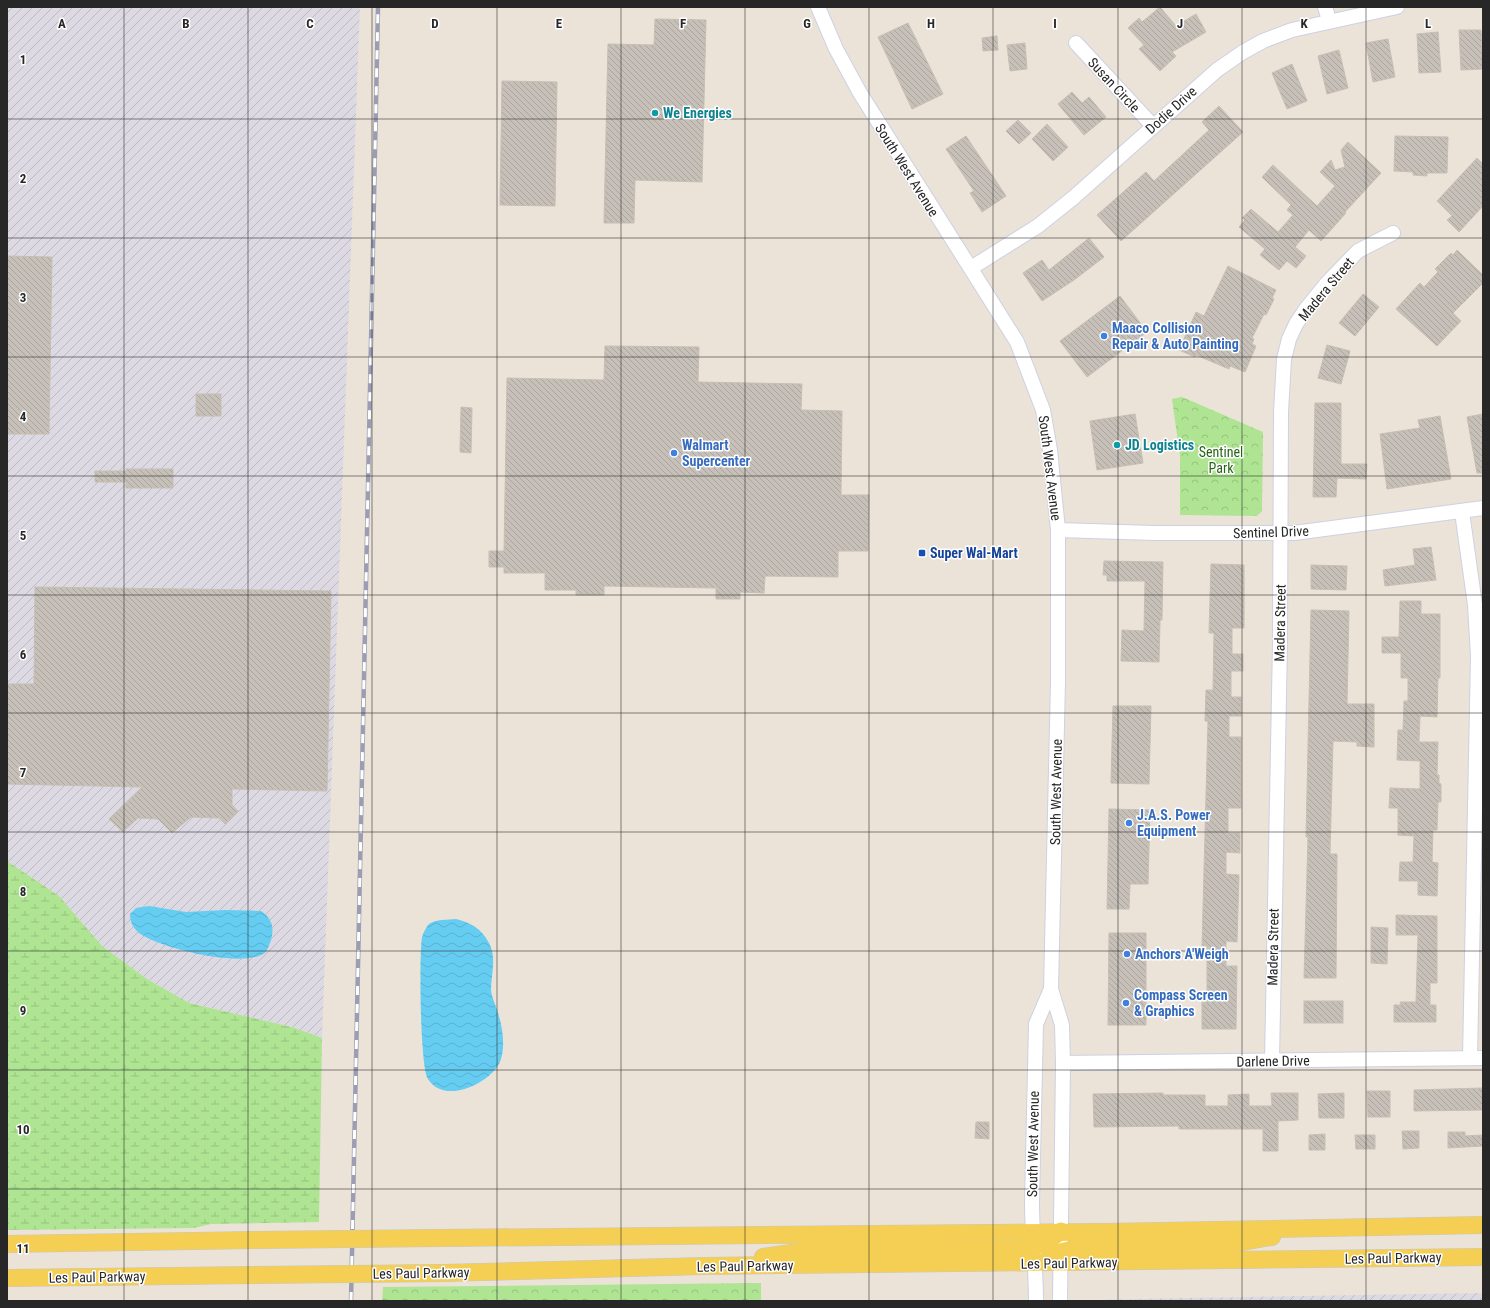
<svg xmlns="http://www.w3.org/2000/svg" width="1490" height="1308" viewBox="0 0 1490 1308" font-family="'Roboto Condensed',sans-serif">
<defs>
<pattern id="industrial-furrows" width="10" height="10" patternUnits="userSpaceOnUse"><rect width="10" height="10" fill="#dcd9e3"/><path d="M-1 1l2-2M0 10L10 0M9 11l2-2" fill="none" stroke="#bdbac3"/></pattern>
<pattern id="wetland-marsh" width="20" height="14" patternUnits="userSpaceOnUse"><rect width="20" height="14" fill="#aee492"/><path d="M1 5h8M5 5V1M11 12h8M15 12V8" fill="none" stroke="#96c47e"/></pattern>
<pattern id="park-crowns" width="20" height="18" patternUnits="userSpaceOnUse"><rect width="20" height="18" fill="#aee492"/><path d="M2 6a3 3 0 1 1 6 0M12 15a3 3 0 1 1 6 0" fill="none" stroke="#96c47e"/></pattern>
<pattern id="water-waves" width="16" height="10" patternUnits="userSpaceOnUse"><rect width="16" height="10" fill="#66cdf2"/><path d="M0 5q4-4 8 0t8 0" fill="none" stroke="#58b0d0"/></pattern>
<pattern id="building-back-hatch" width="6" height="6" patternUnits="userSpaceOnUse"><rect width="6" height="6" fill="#c6c0b8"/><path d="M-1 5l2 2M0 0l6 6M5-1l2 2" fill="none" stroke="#aaa59e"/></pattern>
</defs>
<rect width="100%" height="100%" fill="#ebe3d8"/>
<g fill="url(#industrial-furrows)">
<path d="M7,7h353l-38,1031 -30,-11 -103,-24 -42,-24 -45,-33 -43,-50 -52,-35z"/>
<path d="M1483,1293v8h-434l137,-3z"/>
</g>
<path fill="url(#wetland-marsh)" d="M7,861l52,35 43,50 45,33 42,24 103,24 30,11 -3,184 -108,2 -17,4 -187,2z"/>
<g fill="url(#park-crowns)">
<path d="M1182,397l81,35 -1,79 -5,5 -77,-1v-59l-8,-57z"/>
<path d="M761,1283v18h-379l1,-14z"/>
</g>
<g fill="url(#water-waves)">
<path d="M149,906l37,6 39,-2 36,1c16,10 13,26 5,41 -20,18 -107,-4 -127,-19 -6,-5 -9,-11 -9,-19l6,-6z"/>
<path d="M456,919c15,4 25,9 33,24 8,15 2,31 2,47 1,9 5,15 7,23 5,15 8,37 1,51 -11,20 -55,41 -71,15 -8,-11 -9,-124 -6,-142 1,-3 4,-10 7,-13 7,-5 18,-4 27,-5z"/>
</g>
<g fill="url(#building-back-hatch)" stroke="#c6bfb2">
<path d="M1160,7l16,19 20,-12 10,18 -34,20 4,4 -16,15 -21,-22 5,-4 -16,-17 11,-10 3,4z"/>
<path d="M655,19l51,1 -4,162 -67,-2 -1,43h-30l4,-179 46,1z"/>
<path d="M908,23l35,71 -31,15 -34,-72z"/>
<path d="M1459,30h22l2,39 -22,1z"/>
<path d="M1438,32l3,40 -22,1 -2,-39z"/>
<path d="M997,36l1,14 -15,1 -1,-13z"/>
<path d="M1388,39l7,38 -22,5 -7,-39z"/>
<path d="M1025,43l2,26 -17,2 -3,-26z"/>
<path d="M1339,50l9,38 -21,6 -9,-38z"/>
<path d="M1292,64l15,37 -20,8 -15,-36z"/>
<path d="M502,81l55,1 -2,124 -55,-1z"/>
<path d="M1072,92l10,11 7,-6 17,20 -22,18 -26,-31z"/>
<path d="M1219,106l24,26 -122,109 -24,-26 49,-43 8,9 55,-51 -7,-8z"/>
<path d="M1018,120l13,13 -12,11 -13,-13z"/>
<path d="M1047,124l21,23 -15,14 -21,-22z"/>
<path d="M966,136l40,60 -24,16 -12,-19 4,-2 -28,-42z"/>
<path d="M1395,136l53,1 -1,36h-20v3l-14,-1v-3l-19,-1z"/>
<path d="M1348,142l33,31 -36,39 1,1 -25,28 -12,-11 -14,17 11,9 -10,12 -9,-7 -8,9 -19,-15 5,-6 -26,-22 6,-7 -3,-2 9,-9 27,23 15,-17 -6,-5 4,-5 -29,-28 11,-12 44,41 18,-20 -15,-14 11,-12 4,10 10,-3 -4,-17z"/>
<path d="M1477,158l6,6v42l-24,26 -12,-12 5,-4 -15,-15z"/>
<path d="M1089,238l15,19 -30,23 -32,21 -19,-28 19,-13 7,10z"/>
<path d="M1457,250l26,25v8l-30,30 8,8 -24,25 -41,-37 24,-26 4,4 14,-15 -3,-3 16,-16 2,2z"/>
<path d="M7,256l45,1 -3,177h-42z"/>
<path d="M1228,266l48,24 -4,8 2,1 -8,16 -2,-1 -12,24 2,1 -2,5 4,2 -11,26 -15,-6 -1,3 -33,-14 -1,2 -16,-7 17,-38 8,4z"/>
<path d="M1363,294l16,13 -24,29 -16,-13z"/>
<path d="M1120,296l27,36 -60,45 -27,-36z"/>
<path d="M1327,345l23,6 -9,33 -23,-6z"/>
<path d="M605,346l94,1 -1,35 104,2 -1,26 41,1 -1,84h28l-1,56h-30v26l-73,-1 -1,17 -24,-1v7h-24v-11l-112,-2v9h-28v-5h-31v-17h-41v-6h-15v-16h15l3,-173 97,2z"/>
<rect x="196" y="394" width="25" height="22"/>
<path d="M1315,403h26v61h26l-1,15 -29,-1 -1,19h-23z"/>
<path d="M461,407l11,1 -1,45 -11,-1z"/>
<path d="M1135,414l8,49 -46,7 -7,-49z"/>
<path d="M1483,414v59h-6l-10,-56z"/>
<path d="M1440,416l11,63 -64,10 -7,-55 40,-6 -2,-8z"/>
<path d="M126,469h47v19h-47v-6h-31v-11h31z"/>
<path d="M1431,547l5,33 -51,6 -2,-16 32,-5 -2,-16z"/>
<path d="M1104,561l59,1 -1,58h-2l-1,42 -38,-1 1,-31 22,1 1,-50h-38v-6h-4z"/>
<path d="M1211,564l33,1v63h-12v26h11v17h-12v26h10v19h-12v21h12v71h-13v25h12v20l-14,-1v22l13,1 -2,67 -11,-1v25h11l-1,63h-34v-27h5v-56h-5l6,-225h-3l1,-31h7l1,-57h-5z"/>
<path d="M1311,565l36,1 -1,24 -35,-1z"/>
<path d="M35,587l296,4 -4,200 -95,-2v16l6,6 -13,13 -6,-6 -28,-1 -19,16 -14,-14 -20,-1 -15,14 -14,-13 33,-32 -135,-3v-100h27z"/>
<path d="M1400,601h21v13h19v64h-2l-1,39 -17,-1 -1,26h19l-1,33h2v8l2,1v18h-3l-1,28h-4l-1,32 6,1 -1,33 -19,-1v-14h-19l1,-19h13l1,-26 -16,-1v-27h-9l1,-20 30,1v-28l-23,-1 1,-30h5l1,-29h4v-23h-7v-25h-19v-16h17z"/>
<path d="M1311,610l38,1 -2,93h27v43l-17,-1v-4l-24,-1 -3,113h7l-1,124h-32l4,-141h-2z"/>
<path d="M1113,706h38l-2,78 -38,-1z"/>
<path d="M1109,809l41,1 -2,74h-18l-1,25h-22z"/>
<path d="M1396,915l41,1v67h-7v22h6v17h-42v-17h7l-1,-3h16l2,-67h-22z"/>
<path d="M1371,927l17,1 -1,36 -16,-1z"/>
<path d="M1109,933h37v92h-38z"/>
<rect x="1304" y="1001" width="39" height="22"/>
<path d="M1483,1088v22l-69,1v-21z"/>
<path d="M1367,1091h23v26h-22z"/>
<path d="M1163,1093v2h42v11h23v-11l21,-1v12h23l-1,-13h27v27l-20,1v30h-15v-22h-84v-3l-85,1 -1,-33z"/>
<path d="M1344,1093v25h-25l-1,-24z"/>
<path d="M976,1122h13v17l-14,-1z"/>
<path d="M1402,1131h17v17l-16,1z"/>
<path d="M1448,1132h17v4l18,-1v11l-35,2z"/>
<path d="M1325,1134v16h-16v-15z"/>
<path d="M1355,1135h20v14h-19z"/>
</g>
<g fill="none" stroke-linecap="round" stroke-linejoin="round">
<defs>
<g id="minor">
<path d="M818,7l18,42 24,44 157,249 26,68 7,40 8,80v151l-7,308 11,36 1,38 -3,238"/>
<path d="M1325,7l4,13"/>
<path d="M1076,43l77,83"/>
<path d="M971,268l67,-42 35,-28 144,-128 26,-18 20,-11 29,-11 105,-23"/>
<path d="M1462,512l13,93 3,51 -8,402"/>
<path d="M1058,530l96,3h140l189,-25"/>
<path d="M1272,1061l8,-418 1,-231 3,-53 5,-20 7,-15 10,-15 21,-26 31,-32 35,-18"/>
<path d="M1063,1063l420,-5"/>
<path d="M1036,1301c0,-33 -4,-66 -4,-99l4,-178 15,-35"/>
</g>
<g id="major">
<path d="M440,1238l665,-6 378,-7"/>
<path d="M7,1244l248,-4"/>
<path d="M1050,1255c52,-18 119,-5 174,-10 16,-2 32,-6 48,-8"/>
<path d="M763,1257l49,-7h208c18,-3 28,-8 41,-19"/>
<path d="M444,1273l260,-7 779,-9"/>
<path d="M7,1278l248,-3"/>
</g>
</defs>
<use href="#minor" stroke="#cdd1e2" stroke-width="16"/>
<use href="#major" stroke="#c7c7c7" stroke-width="18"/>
<use href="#minor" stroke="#fff" stroke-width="14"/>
<use href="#major" stroke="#f5cf53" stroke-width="17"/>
<defs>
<path id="rail" d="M351,1301l27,-1294"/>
</defs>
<use href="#rail" stroke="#9b9eb3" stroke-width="4.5"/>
<use href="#rail" stroke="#fff" stroke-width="3" stroke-dasharray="9" stroke-linecap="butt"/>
<defs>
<g id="major-bridge">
<path d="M255,1240l185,-2"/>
<path d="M255,1275l189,-2"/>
</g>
</defs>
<use href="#major-bridge" stroke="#c7c7c7" stroke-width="18" stroke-linecap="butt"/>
<use href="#major-bridge" stroke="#f5cf53" stroke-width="17"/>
</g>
<path fill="none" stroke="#272727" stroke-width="1" stroke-opacity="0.55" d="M124,7v1294M248,7v1294M372,7v1294M497,7v1294M621,7v1294M745,7v1294M869,7v1294M993,7v1294M1118,7v1294M1242,7v1294M1366,7v1294M7,119h1476M7,238h1476M7,357h1476M7,476h1476M7,595h1476M7,713h1476M7,832h1476M7,951h1476M7,1070h1476M7,1189h1476"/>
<g fill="#0f9aa8" stroke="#fff" stroke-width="1.5">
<circle cx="655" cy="113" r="4"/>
<circle cx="1117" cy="445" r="4"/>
</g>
<g fill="#3f7fe0" stroke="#fff" stroke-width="1.5">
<circle cx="1104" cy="336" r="4"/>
<circle cx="674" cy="453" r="4"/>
<circle cx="1129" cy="823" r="4"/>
<circle cx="1127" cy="954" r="4"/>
<circle cx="1126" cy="1003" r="4"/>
</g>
<rect fill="#1a4fb4" stroke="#fff" stroke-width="1.5" x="918" y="549" width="8" height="8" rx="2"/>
<g text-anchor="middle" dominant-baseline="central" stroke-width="3" stroke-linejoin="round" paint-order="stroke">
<g font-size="14" fill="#272727" stroke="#fff">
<text transform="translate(1114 85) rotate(47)">Susan Circle</text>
<text transform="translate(1171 110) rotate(-42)">Dodie Drive</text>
<text transform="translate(907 170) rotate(58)">South West Avenue</text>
<text transform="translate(1326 289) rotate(-50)">Madera Street</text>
<text transform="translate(1050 468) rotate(83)">South West Avenue</text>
<text transform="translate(1271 532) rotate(-2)">Sentinel Drive</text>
<text transform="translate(1280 623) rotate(-89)">Madera Street</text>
<text transform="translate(1056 792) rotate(-89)">South West Avenue</text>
<text transform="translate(1273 947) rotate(-89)">Madera Street</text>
<text transform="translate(1273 1061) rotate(-1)">Darlene Drive</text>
<text transform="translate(1033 1144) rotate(-89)">South West Avenue</text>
<text transform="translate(1393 1258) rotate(-1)">Les Paul Parkway</text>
<text transform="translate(1069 1263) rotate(-1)">Les Paul Parkway</text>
<text transform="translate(745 1266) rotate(-1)">Les Paul Parkway</text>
<text transform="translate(421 1273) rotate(-1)">Les Paul Parkway</text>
<text transform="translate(97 1277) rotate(-1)">Les Paul Parkway</text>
</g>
<g font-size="14" font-weight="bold" fill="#0d838f" stroke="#fff" text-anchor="start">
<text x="663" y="113">We Energies</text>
<text x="1125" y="445">JD Logistics</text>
</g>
<g font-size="14" font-weight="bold" fill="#366cbe" stroke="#fff" text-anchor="start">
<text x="1112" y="328">Maaco Collision<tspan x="1112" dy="16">Repair &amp; Auto Painting</tspan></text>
<text x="682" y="445">Walmart<tspan x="682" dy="16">Supercenter</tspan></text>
<text x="1137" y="815">J.A.S. Power<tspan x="1137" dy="16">Equipment</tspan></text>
<text x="1135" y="954">Anchors A'Weigh</text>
<text x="1134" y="995">Compass Screen<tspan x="1134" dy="16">&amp; Graphics</tspan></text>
</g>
<g font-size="14" fill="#276516" stroke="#fff">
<text x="1221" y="452">Sentinel<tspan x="1221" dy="16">Park</tspan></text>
</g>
<g font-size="14" font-weight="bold" fill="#164399" stroke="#fff" text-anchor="start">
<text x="930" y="553">Super Wal-Mart</text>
</g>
</g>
<g font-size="13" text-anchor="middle" font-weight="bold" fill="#272727" stroke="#fff" stroke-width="3" stroke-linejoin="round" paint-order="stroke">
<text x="62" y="28">A</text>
<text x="186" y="28">B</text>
<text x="310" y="28">C</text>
<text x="435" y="28">D</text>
<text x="559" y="28">E</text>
<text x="683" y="28">F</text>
<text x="807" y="28">G</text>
<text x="931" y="28">H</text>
<text x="1055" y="28">I</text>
<text x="1180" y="28">J</text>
<text x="1304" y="28">K</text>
<text x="1428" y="28">L</text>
<text x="23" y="64">1</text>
<text x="23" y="183">2</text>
<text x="23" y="302">3</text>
<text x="23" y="421">4</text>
<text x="23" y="540">5</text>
<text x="23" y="659">6</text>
<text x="23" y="777">7</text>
<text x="23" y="896">8</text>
<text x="23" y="1015">9</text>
<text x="23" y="1134">10</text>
<text x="23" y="1253">11</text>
</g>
<rect width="1490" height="1308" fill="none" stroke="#272727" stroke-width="16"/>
</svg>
